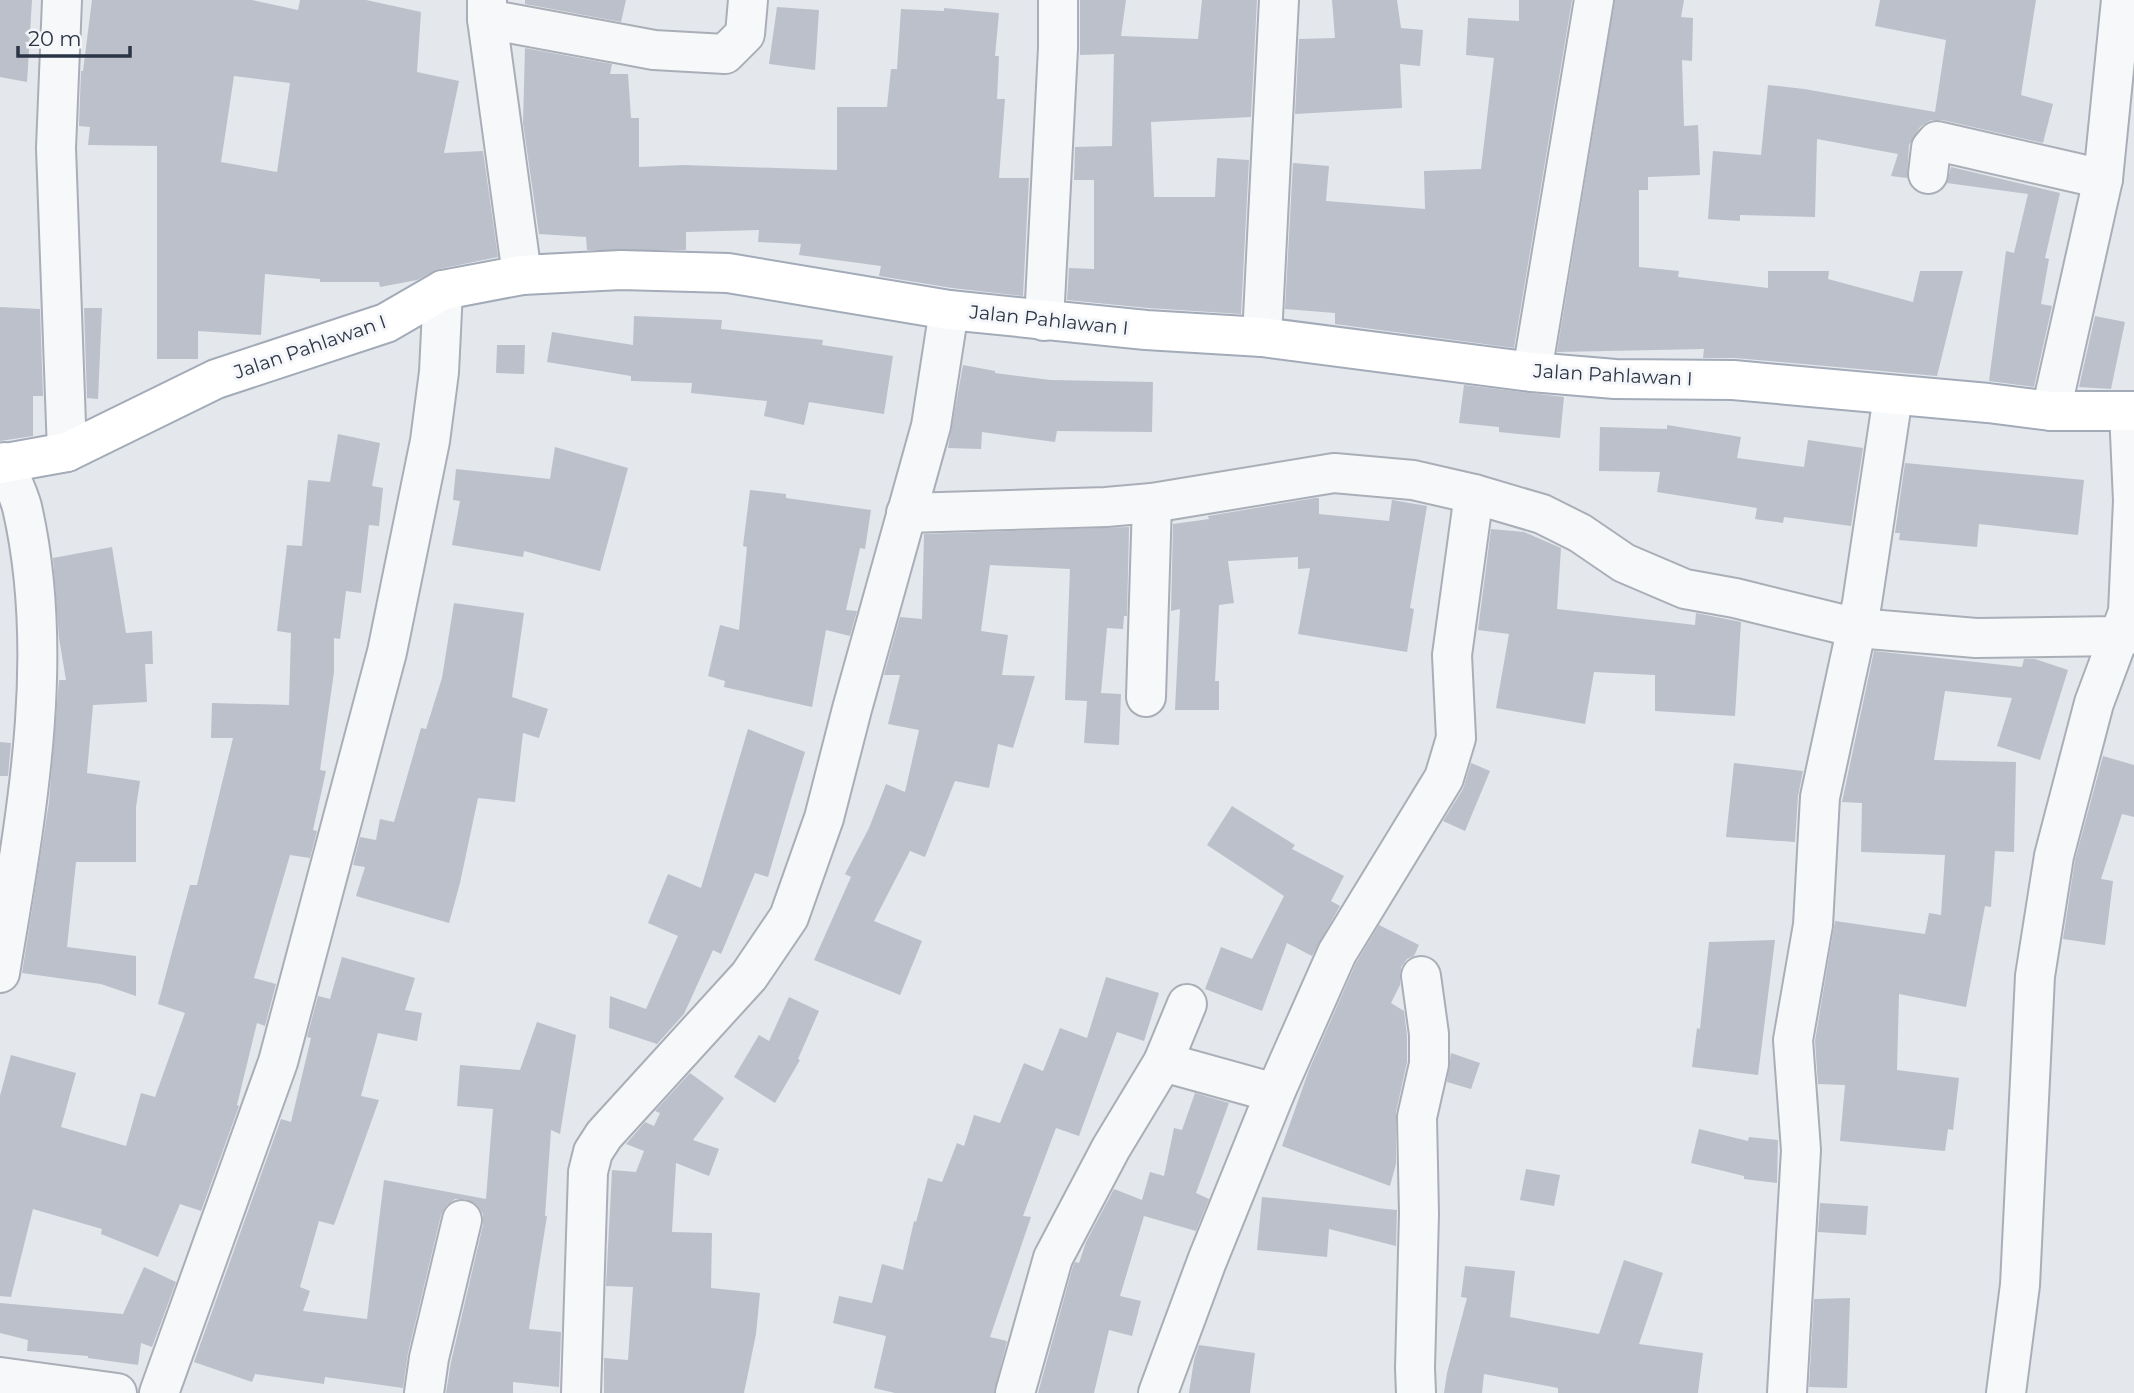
<svg xmlns="http://www.w3.org/2000/svg" width="2134" height="1393" viewBox="0 0 2134 1393" font-family="Montserrat,sans-serif">
<rect width="100%" height="100%" fill="#e4e7ec"/>
<g fill="#bbc0ca" fill-rule="evenodd">
<path d="M0,0h32l-5,82 -27,-5z"/>
<path d="M92,0h160l46,10 2,-10h66l55,12 -4,60 42,9 -15,72 39,-2 15,106 -59,12 -22,11 -37,7 -1,-5h-59v-3l-55,-5 -4,61 -63,-4v28h-41v-213l-69,-1 2,-18 -11,-1 2,-55h2zM234,76l56,7 -13,89 -56,-10z"/>
<path d="M525,0h101l-5,22 -96,-18z"/>
<path d="M1080,0h46l-5,36 77,3 4,-39h55l-6,117 -100,5 3,75h61l2,-39 32,2 -8,154 -93,-6 -81,-8 2,-32 25,1v-89h-20l1,-33 37,-1 2,-92 -34,1z"/>
<path d="M1332,0h65l4,28 22,2 -3,36 -20,-2 2,44 -107,6 4,-75 36,-1z"/>
<path d="M1519,0h53l-58,348 -179,-24v-11l-50,-4 8,-146 36,3 -3,35 99,8 -1,-38 57,-2 13,-111 -28,-3 2,-37 51,3z"/>
<path d="M1615,0h69l-3,17 12,1 -1,43 -10,-1 2,66 14,-1 2,50 -52,2v13h-9v77l40,4 -1,6 90,11v-17h61l-1,8 85,23 7,-31h43l-26,105 -202,-18h-32l1,-9 -147,3z"/>
<path d="M1880,0h156l-15,95 32,9 -10,39 -101,-23h-11l-11,7 -11,18 -2,33 -16,-2 7,-22 -81,-15 -2,78 -75,-2v6l-32,-2 5,-68 48,4 7,-70 36,4 131,23 11,-72 -71,-14z"/>
<path d="M777,7l42,3 -4,60 -46,-6z"/>
<path d="M944,8l55,5 -4,43h4l-2,43h8l-6,79h30l-6,118 -71,-8 -73,-12 2,-10 -82,-11 2,-11 -43,-2 1,-12 -73,2v18h-99l-1,-13 -47,-3 -16,-111 2,-75 87,16 -2,10h18l3,44h8v49l44,-2 154,5v-63h50l4,-38h6l4,-60 43,2z"/>
<path d="M1951,167l109,26 -15,65 4,1 -8,45 11,2 -18,81 -45,-6 17,-130 8,2 14,-59 -81,-11z"/>
<path d="M0,307l40,2 3,87h-10v40l-33,5z"/>
<path d="M84,308h18l-4,91 -11,-1z"/>
<path d="M634,316l88,4 -1,9 102,11 -1,5 71,11 -9,58 -75,-12 -5,23 -40,-9 3,-15 -76,-8 1,-10 -61,-2v-5l-84,-14 5,-30 81,13z"/>
<path d="M2095,316l30,6 -14,67 -32,-2z"/>
<path d="M497,345h28l-1,29 -28,-1z"/>
<path d="M963,365l32,6v2l56,7 102,2 -1,50 -95,-1 -2,11 -73,-10 -1,17 -33,-1z"/>
<path d="M1464,385l100,12 -4,41 -61,-6v-5l-40,-4z"/>
<path d="M1667,425l74,12 -4,21 67,9 4,-27 55,8 -12,78 -67,-9 -1,6 -28,-4 2,-11 -100,-16 3,-20 -61,-1 1,-44 67,2z"/>
<path d="M338,434l42,9 -8,43 11,2 -4,38 -10,-1 -8,68 -15,-2 -6,48 -6,-1v34l-14,98 6,1 -13,59 4,1 -7,27 -20,-3 -36,123 22,6 -11,42 -8,-3 -20,82 2,1 -38,105 -21,-7 -22,53 -57,-23 1,-5 -69,-20 -22,88 -11,-1v-200l11,-41 65,18 -15,54 65,19 15,-53 14,4 30,-84 -27,-9 32,-119h7l36,-147h-22l1,-35 77,2 2,-72 -14,-2 10,-86 15,1 6,-66 22,2z"/>
<path d="M555,447l73,21 -28,103 -76,-20 -1,6 -71,-12 8,-44 -7,-1 3,-31 94,10z"/>
<path d="M1905,463l179,17 -6,55 -99,-11 -2,23 -78,-7 1,-7h-5z"/>
<path d="M750,490l36,4v4l85,12 -6,39 -5,-1 -14,62 11,1 -7,25 -24,-6 -14,77 -88,-20 1,-6 -17,-5 12,-51 19,5 8,-83 -4,-1z"/>
<path d="M1315,498h4v16l70,7 3,-21 35,6 -17,102 4,1 -7,43 -109,-18 12,-66 -12,1v-12l-70,4 6,42 -15,2 -4,76h4v29h-44l5,-101 -9,2 2,-87 36,-5 -1,-3z"/>
<path d="M1129,527l-2,89h-3l-1,13 -16,-1 -6,65 20,1 -2,51 -35,-2 3,-42 -22,-1 5,-131 -80,-4 -9,66 27,4 -6,40 33,1 -22,72 -15,-4 -9,44 -34,-7 -30,76 -15,-6 -36,70 48,20 -22,54 -86,-35 37,-83 -6,-3 24,-46 17,-44 19,8 14,-62 -31,-6 12,-49h-16l16,-58 22,2 2,-85z"/>
<path d="M1491,529l33,3 37,16 -4,61 138,16 1,-12 45,9 -6,94 -80,-5v-36l-61,-3 -9,52 -89,-16 13,-74 -31,-4z"/>
<path d="M112,547l14,86 26,-2 1,33h-8l2,38 -54,3 -6,68 53,8 -4,26v55h-60l-9,85 69,9v40l-35,-12 -79,-11 27,-171 10,-122h7l-7,-42 -6,-80z"/>
<path d="M454,603l70,10 -12,84 36,12 -9,29 -16,-5 -8,69 -37,-4 -18,85 -11,40 -93,-27 9,-29 -12,-2 7,-28 16,3 4,-21 14,3 27,-94 5,1 16,-51z"/>
<path d="M1874,651l148,16 2,-8h11l33,11 -28,90 -43,-14 15,-48 -67,-7 -11,69 82,2 -2,90 -19,-1 -4,56 -6,-1 -19,101 -67,-13 -2,76 62,8 -6,52 -5,-1 -3,22 -105,-10 5,-56 -27,-1 -3,-43 20,-120 90,13 4,-21 12,2 4,-60 -84,-3 1,-49 -20,-1z"/>
<path d="M748,729l57,23 -37,125 -13,-4 -34,81 -8,-4 -29,64 -27,30 -48,-16 1,-32 36,13 32,-73 -30,-13 20,-49 33,14z"/>
<path d="M0,742l11,1 -3,33h-8z"/>
<path d="M2103,756l31,9v52l-12,-3 -21,65 12,2 -8,64 -42,-6 12,-79z"/>
<path d="M1471,763l19,8 -25,60 -22,-10 20,-32z"/>
<path d="M1734,763l69,8 -5,25 -3,46 -69,-5z"/>
<path d="M1232,806l63,39 -3,4 52,27 -13,25 9,5 -28,50 -25,-13 -25,68 -57,-22 16,-42 31,12 32,-63 -77,-51z"/>
<path d="M1379,925l40,20 -5,11 -7,3 -6,8 -1,18 -9,18 13,8 3,25v26l-11,50v52l-6,22 -108,-40 27,-76 47,-107z"/>
<path d="M1775,940l-17,135 -66,-8 5,-39 3,1 9,-87z"/>
<path d="M342,957l73,21 -10,32 17,3 -5,28 -39,-8 -17,63 18,4 -45,125 -15,-4 -19,66 10,4 -7,20 64,8 17,-139 102,19 7,-90 -36,-3 3,-41 60,5 17,-48 39,13 -16,99 -9,-4 -6,86h2l-18,113 32,3 -2,55 -46,-5v11h-67l5,-31 32,-137v-11l-6,-9 -11,-6h-11l-8,6 -6,10 -33,138 -5,35 -78,-11 -1,7 -69,-10 -3,8 -58,-20 87,-243 10,3 20,-84 -4,-1 11,-41 12,3z"/>
<path d="M1106,977l53,16 -15,48 -27,-9 -38,104 -23,-8 -33,88 8,1 -41,120 17,4 -13,52h-99l-21,-5 12,-52 -53,-13 6,-27 33,7 10,-39 21,6 11,-49 2,1 12,-44 14,4 15,-39 7,3 10,-31 26,8 24,-60 19,8 17,-43 27,10z"/>
<path d="M789,997l30,14 -21,48 2,1 -25,43 -41,-26 25,-42 10,6z"/>
<path d="M1451,1053l29,10 -9,26 -24,-7z"/>
<path d="M690,1073l34,25 -31,42 26,9 -10,27 -33,-13 -4,69 40,1 -1,55 49,5 -4,41 -12,59h-140v-35l24,2 5,-73 -27,-1 6,-116 24,2 8,-21 -18,-7 19,-22 9,4 6,-13 -5,-2z"/>
<path d="M1195,1093l34,10 -33,90 13,6 -13,32 -52,-15 -24,80 21,5 -9,35 -23,-6 -15,63h-56l35,-127 2,-4 4,1 7,-21 28,-53 28,11 8,-28 14,4 10,-48 8,2z"/>
<path d="M1699,1129l49,12 1,-4 29,3 -1,43 -33,-4v-3l-53,-13z"/>
<path d="M1526,1169l34,6 -6,31 -34,-6z"/>
<path d="M1262,1197l135,13 -1,36 -67,-17 -2,28 -70,-7z"/>
<path d="M1820,1203l48,3 -2,29 -48,-3z"/>
<path d="M1624,1260l39,13 -24,71 64,9 -5,40h-140v-5l-74,-14 -2,19h-38l3,-20 20,-75 -6,-1 4,-31 50,5 -5,46 89,17z"/>
<path d="M144,1267l32,15 -24,65 -11,-4 -3,22 -50,-7v-2l-61,-5 1,-11 -28,-7v-30l123,11z"/>
<path d="M1850,1298l-3,90 -38,-1 5,-88z"/>
<path d="M1199,1345l56,8 -5,40h-61l5,-33z"/>
</g>
<g fill="none" stroke-linecap="round" stroke-linejoin="round">
<defs>
<g id="minor">
<path d="M62,0l-6,148 11,304"/>
<path d="M487,0v19l35,256"/>
<path d="M487,19l167,31 71,4 20,-20 3,-34"/>
<path d="M1928,174l3,-26 6,-7 166,38"/>
<path d="M1044,321l14,-273v-48"/>
<path d="M1262,337l17,-337"/>
<path d="M1532,372l62,-372"/>
<path d="M2051,411l52,-232 18,-179"/>
<path d="M906,513l200,-6 46,-4 182,-30 79,7 61,14 68,20 38,19 44,30 61,26 50,9 122,30 119,10 143,-2 15,-2"/>
<path d="M1146,697l6,-194"/>
<path d="M0,973c25,-151 57,-314 22,-466 -4,-15 -12,-30 -18,-45"/>
<path d="M1163,1062l112,31"/>
<path d="M0,1377l117,16"/>
<path d="M159,1393l119,-331 109,-410 43,-211 9,-69 4,-82"/>
<path d="M424,1393l5,-35 33,-138"/>
<path d="M581,1393l7,-221 5,-20 11,-17 145,-159 40,-59 35,-99 28,-109 79,-283 18,-116"/>
<path d="M1015,1393l38,-135 58,-110 52,-86 24,-58"/>
<path d="M1158,1393l49,-132 68,-168 62,-140 107,-175 12,-40 -4,-83 22,-161"/>
<path d="M1416,1393l-1,-25 4,-154 -2,-97 12,-53v-30l-8,-58"/>
<path d="M1787,1393l14,-243 -8,-110 20,-115 7,-128 42,-194 31,-207"/>
<path d="M2006,1393l14,-108 15,-309 19,-120 40,-153 34,-91 5,-111 -4,-90"/>
</g>
<path id="major" d="M0,464l67,-12 149,-73 170,-56 57,-33 79,-15 99,-5 107,3 221,37 197,20 116,7 270,35 83,7 118,1 255,23 63,8h83"/>
</defs>
<use href="#minor" stroke="#a9aeb7" stroke-width="42"/>
<use href="#major" stroke="#a3abb8" stroke-width="42"/>
<use href="#minor" stroke="#f7f8fa" stroke-width="38"/>
<use href="#major" stroke="#fff" stroke-width="38"/>
</g>
<g text-anchor="middle" dominant-baseline="central" stroke-width="6" stroke-linejoin="round" paint-order="stroke">
<g font-size="19" fill="#2b3445" stroke="#f4f6f9">
<text transform="translate(1049 320) rotate(6)">Jalan Pahlawan I</text>
<text transform="translate(310 347) rotate(-19)">Jalan Pahlawan I</text>
<text transform="translate(1613 375) rotate(3)">Jalan Pahlawan I</text>
</g>
</g>
<path d="M18 46v10h112v-10" fill="none" stroke="#2b3445" stroke-width="3.5"/>
<text x="28" y="46" font-size="21" fill="#2b3445" stroke="#f4f6f9" stroke-width="5" paint-order="stroke">20 m</text>
</svg>
